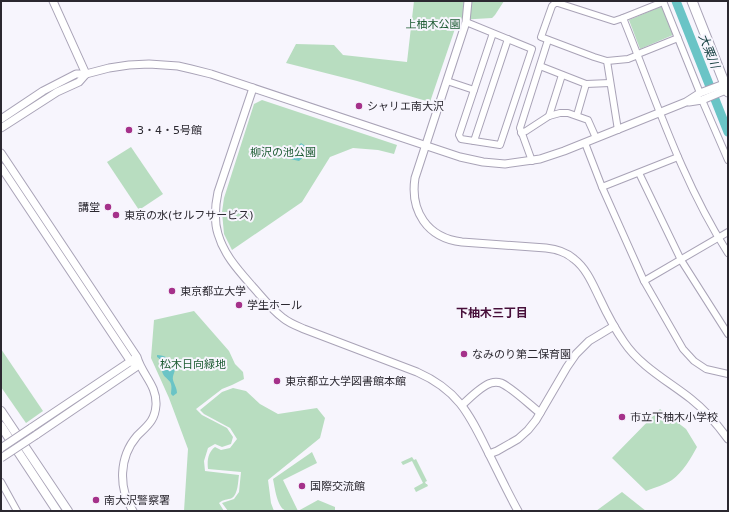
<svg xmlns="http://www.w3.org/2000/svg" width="729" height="512" viewBox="0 0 729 512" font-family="'DejaVu Sans','Noto Sans JP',sans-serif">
<rect width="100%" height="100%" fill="#f7f5fd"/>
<g fill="#b8ddc0">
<path d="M414,1h90l-9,14 -3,3 -34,2 -28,82 -73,-21 -71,-18 10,-19 38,1 9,10 64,7z"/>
<path d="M662,6l11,29 -33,14 -11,-29z"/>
<path d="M262,100l135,45 -3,9 -16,-4 -25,-2 -23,9 -28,45 -70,48 -8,-16 -2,-22 2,-14 30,-94z"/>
<path d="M131,147l32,47 -24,16 -32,-48z"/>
<path d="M194,311l35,40 6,13 8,8 1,7 -12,6 -10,4 -26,20 6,6 25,13 6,9 -2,7 -9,3 -7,-3 -7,4 -4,13 1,10 34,4c-1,7 -1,19 -7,23 -5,2 -8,1 -13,5l5,8h-40l4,-62 -19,-51 -18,-40 3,-38z"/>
<path d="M1,349l42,62 -17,12 -25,-36z"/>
<path d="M233,388l13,3 14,13 18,10 39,-6 8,10 -5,20 -52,42 3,23 3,8h-46l-6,-8 12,-4 5,-7 2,-20 -33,-3c-1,-8 0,-17 7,-22l6,3 9,-2 7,-9 -7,-11 -26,-14 -4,-4 22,-18z"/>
<path d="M660,409l26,20 11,18c-6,11 -14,25 -25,33 -6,4 -18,8 -26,11l-34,-33z"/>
<path d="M312,452l5,11 -34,17 15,31c-4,0 -7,1 -11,0 -10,-2 -12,-23 -14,-32z"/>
<path d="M412,457l2,3 2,-1 11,22 -2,1 1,2h1l1,2 -12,6 -2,-4 9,-5 -11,-22 -9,4 -2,-3z"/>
<path d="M622,492l24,19h-50z"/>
<path d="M318,500l17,7v4h-37z"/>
</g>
<g fill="#6ac4c6">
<path d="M301,143l6,4 2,4c-3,5 -6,6 -10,10l-13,-3 5,-6h6l1,-6z"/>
<path d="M157,355c7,0 16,4 18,12 1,4 -3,8 -2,13 1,4 4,8 4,13l-4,3 -2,-2c0,-3 1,-7 0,-10 -1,-4 -6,-6 -8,-10 -3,-7 3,-11 -6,-17z"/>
</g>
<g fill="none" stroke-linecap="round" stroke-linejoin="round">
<path stroke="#6ac4c6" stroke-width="9" d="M676,1l52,131"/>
<defs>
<g id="minor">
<path d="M663,1l37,92"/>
<path d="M623,18c32,79 59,164 105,235"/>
<path d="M466,22l66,27 -32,96 -39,-6 -2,-4 34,-102"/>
<path d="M638,54l40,-16"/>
<path d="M638,55l-10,4 -21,2 -13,-4 -53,-20 11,-31 3,-3h3l56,18 9,-3 40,-16"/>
<path d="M607,61l11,69"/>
<path d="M540,66l46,18 24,-1"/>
<path d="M447,81l27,9"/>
<path d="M702,100l26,60"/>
<path d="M577,115l9,-31"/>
<path d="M549,116l13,-41"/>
<path d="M521,133l5,-2 23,-15 11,-3h8l20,7 8,18"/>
<path d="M474,141l34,-102"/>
<path d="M585,143l17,44 42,94 39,68 11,12 12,8 22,5"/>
<path d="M532,161l-12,-33 28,-88"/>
<path d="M639,173l42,87 47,74"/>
<path d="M602,187l76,-30"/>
<path d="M644,281l84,-49"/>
<path d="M1,454l12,-9"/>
<path d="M1,482l16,29"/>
</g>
<g id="tertiary">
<path d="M53,1l33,73"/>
<path d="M468,1l-2,21 -51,156c-5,33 12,60 47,64l84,6c10,1 20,4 28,11 13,10 19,26 26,40 7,15 15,30 24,43 16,24 44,39 67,57 14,11 26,25 37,40"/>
<path d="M253,88l-35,104c-3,14 -4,29 0,42 6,21 21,37 35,53 10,11 18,22 30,31 6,5 14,8 21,11l113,43c43,19 53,44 73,84 9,18 18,37 28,55"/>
<path d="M689,102l13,-2 26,-11"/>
<path d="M1,119l42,-28 33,-17h10l23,-6 20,-3 20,-1 29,2 13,3 20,5 249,83 23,5 22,2 35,-5 24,-8 122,-49 14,-9 24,-9h4"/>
<path d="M1,128l56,-36 22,-10 7,-8"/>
<path d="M1,153l136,204c5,18 20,28 19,48 -1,16 -9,21 -19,31 -18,21 -19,52 -4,75"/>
<path d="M1,167l130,195 8,3"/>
<path d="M462,405c8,-7 19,-19 29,-22 3,-1 7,-1 10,0 10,4 29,22 39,30"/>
<path d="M31,428l103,-69"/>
<path d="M36,435l103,-70"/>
<path d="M489,454l8,-3 21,-12 10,-9 8,-10 31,-53 9,-13 13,-13 25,-15"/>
</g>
<g id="secondary">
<path d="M1,411l67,100"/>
<path d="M1,426l56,85"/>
</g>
<path id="primary" d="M692,1l36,91"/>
</defs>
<use href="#minor" stroke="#a9a3b7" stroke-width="8"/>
<use href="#tertiary" stroke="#a9a3b7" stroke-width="9"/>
<use href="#secondary" stroke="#a9a3b7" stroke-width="10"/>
<use href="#primary" stroke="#a9a3b7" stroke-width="11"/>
<use href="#minor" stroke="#fff" stroke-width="6"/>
<use href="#tertiary" stroke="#fff" stroke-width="7"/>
<use href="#secondary" stroke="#fff" stroke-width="8"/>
<use href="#primary" stroke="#fff" stroke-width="9"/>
<path stroke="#413e46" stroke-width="1.5" d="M1,509l1,2"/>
<defs>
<g id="tertiary-bridge">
<path d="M1,448l30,-20"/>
<path d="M1,458l35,-23"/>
</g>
</defs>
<use href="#tertiary-bridge" stroke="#a9a3b7" stroke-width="9" stroke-linecap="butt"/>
<use href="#tertiary-bridge" stroke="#fff" stroke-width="7"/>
</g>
<g fill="#a5318a" stroke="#f7f5fd" stroke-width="1.5">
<circle cx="359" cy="106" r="4"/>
<circle cx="129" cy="130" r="4"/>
<circle cx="108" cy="207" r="4"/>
<circle cx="116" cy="215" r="4"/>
<circle cx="172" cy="291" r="4"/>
<circle cx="239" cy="305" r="4"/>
<circle cx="464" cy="354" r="4"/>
<circle cx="277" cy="381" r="4"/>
<circle cx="622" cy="417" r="4"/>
<circle cx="302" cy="486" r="4"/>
<circle cx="96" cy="500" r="4"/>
</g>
<g text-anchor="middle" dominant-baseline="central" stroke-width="4" stroke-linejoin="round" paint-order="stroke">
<g font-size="11" fill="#1c5b32" stroke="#f7f5fd">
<text x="433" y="24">上柚木公園</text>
<text x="283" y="152">柳沢の池公園</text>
<text x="193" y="364">松木日向緑地</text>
</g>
<g font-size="11" fill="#2b2830" stroke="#f7f5fd" text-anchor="start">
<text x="367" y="106">シャリエ南大沢</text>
<text x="137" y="130">3・4・5号館</text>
<text x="100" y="207" text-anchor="end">講堂</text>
<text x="124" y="215">東京の水(セルフサービス)</text>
<text x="180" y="291">東京都立大学</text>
<text x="247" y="305">学生ホール</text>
<text x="472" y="354">なみのり第二保育園</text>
<text x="285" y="381">東京都立大学図書館本館</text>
<text x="630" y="417">市立下柚木小学校</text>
<text x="310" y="486">国際交流館</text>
<text x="104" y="500">南大沢警察署</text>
</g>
<g font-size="12" font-style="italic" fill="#103b3c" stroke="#f7f5fd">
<text transform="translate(709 51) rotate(68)">大栗川</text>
</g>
<g font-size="12" font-weight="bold" fill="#470f3a" stroke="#f7f5fd">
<text x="492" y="313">下柚木三丁目</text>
</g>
</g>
<rect width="729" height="512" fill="none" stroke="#2b2830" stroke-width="4"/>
</svg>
